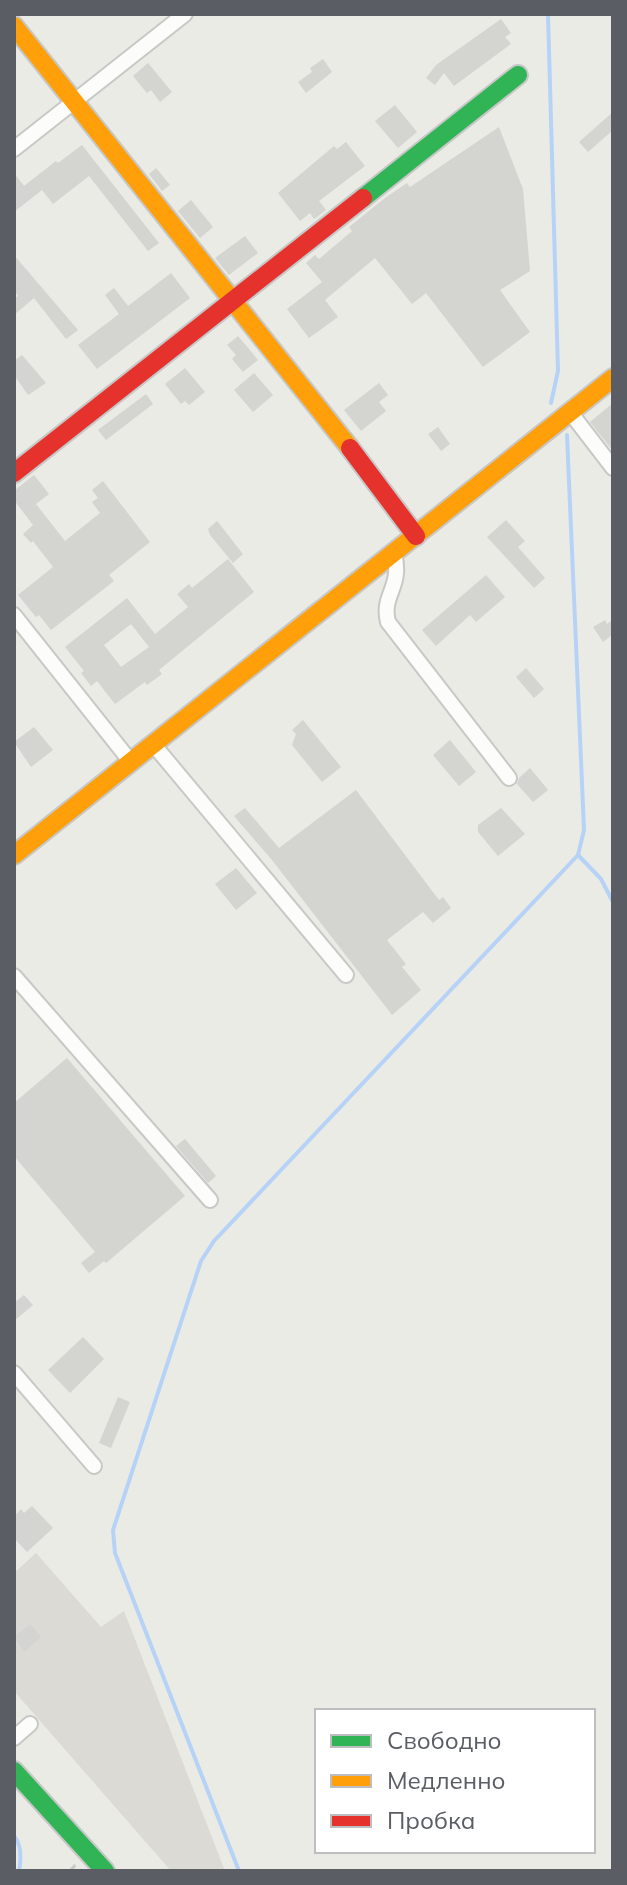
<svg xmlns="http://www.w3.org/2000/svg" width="627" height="1885" viewBox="0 0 627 1885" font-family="Mulish,sans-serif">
<rect width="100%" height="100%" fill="#ebebe5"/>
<path fill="#dbdad5" d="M36,1553l65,74 23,-16 101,260h-54l-157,-180v-118z"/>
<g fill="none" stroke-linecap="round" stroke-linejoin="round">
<g stroke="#b7d2f7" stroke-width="4">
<path d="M548,14l10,357 -7,32"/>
<path d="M578,855l23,24 12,23"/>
<path d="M14,1836c8,9 7,24 5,35"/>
<path d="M239,1871l-124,-318 -2,-23 88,-269 13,-20 364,-386 6,-25 -17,-395"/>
</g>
</g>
<g fill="#d4d4d0" fill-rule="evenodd">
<path d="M501,19l10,14 -6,4 6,7 -57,42 -10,-13 -9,12 -9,-7 10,-13z"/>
<path d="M323,59l9,13 -26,21 -8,-11 14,-10 -2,-4z"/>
<path d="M148,63l24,29 -12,10 -9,-12 -4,3 -14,-17z"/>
<path d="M395,105l22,27 -19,16 -23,-27z"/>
<path d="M613,112v18l-25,22 -9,-10z"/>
<path d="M499,127l24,62 7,82 -30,19 30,42 -47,35 -57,-74 -14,11 -37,-46 -50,42 13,17 -29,21 -22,-29 35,-27 -16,-19 9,-8 4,4 33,-28 -3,-4 36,-29 22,-15 3,4z"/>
<path d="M346,142l19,24 -46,35 7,9 -12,9 -4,-6 -10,8 -22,-28 56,-47 3,3z"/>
<path d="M82,145l77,98 -11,8 -59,-75 -36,28 -11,-14 -28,22v-39l10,13 32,-25 2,2z"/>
<path d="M156,168l14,17 -8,6 -13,-17z"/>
<path d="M191,200l22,27 -13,11 -22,-27z"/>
<path d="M245,236l13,17 -29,22 -14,-17z"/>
<path d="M14,255l64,75 -12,9 -32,-41 -20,17v-16l4,-3 -4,-6z"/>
<path d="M171,273l19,25 -93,71 -19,-24 41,-31 -14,-19 9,-7 14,18z"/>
<path d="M238,336l20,24 -15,12 -11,-13 4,-4 -9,-10z"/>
<path d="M22,355l24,28 -18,12 -14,-20v-14z"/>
<path d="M185,368l20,24 -16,13 -4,-4 -4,3 -16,-20z"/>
<path d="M254,373l19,22 -20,17 -19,-22z"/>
<path d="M379,383l9,12 -9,7 7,9 -25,20 -17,-21z"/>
<path d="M146,394l7,10 -47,36 -8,-10z"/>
<path d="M613,403v48l-23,-29z"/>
<path d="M438,427l12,17 -9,7 -13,-17z"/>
<path d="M34,475l15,19 -13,10 29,37 35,-28 -8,-11 6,-4 -6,-8 11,-9 47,61 -41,33 5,6 -63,49 -12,-15 -3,2 -18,-22 35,-28 -20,-26 -2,2 -8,-9 10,-9 -19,-25v-9z"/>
<path d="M506,520l19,21 -7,6 27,31 -11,10 -47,-51z"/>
<path d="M217,521l26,33 -10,9 -23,-28 -2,-6z"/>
<path d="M228,559l26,33 -95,78 3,4 -15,11 -2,-3 -30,22 -18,-23 -6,5 -10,-13 3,-2 -19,-24 62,-49 28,36 33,-27 -11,-13 12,-10 3,4zM131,624l18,23 -28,20 -17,-22z"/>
<path d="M486,575l19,22 -29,25 -6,-7 -34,31 -14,-16z"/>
<path d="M605,620l2,4 6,-4v14l-10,8 -10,-15z"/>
<path d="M526,668l18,21 -10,9 -18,-21z"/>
<path d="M303,720l38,47 -19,15 -30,-37 4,-11 -4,-4z"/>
<path d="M34,727l19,23 -22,17 -17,-25z"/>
<path d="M450,740l26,32 -17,14 -26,-31z"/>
<path d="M530,768l18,22 -15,12 -16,-18 2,-6z"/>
<path d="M356,790l83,110 4,-3 8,11 -18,15 -10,-11 -36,28 19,24 -4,3 19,23 -29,25 -120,-155 -38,-44 11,-8 34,40z"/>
<path d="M501,808l24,26 -27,22 -20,-24v-7z"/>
<path d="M236,868l21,25 -21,17 -21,-26z"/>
<path d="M67,1058l118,138 -79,67 -2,-2 -15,12 -8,-10 14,-11 -81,-96v-53z"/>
<path d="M185,1139l31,37 -8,7 -32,-37z"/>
<path d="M24,1295l9,10 -19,16v-18z"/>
<path d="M83,1337l21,22 -34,34 -22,-23z"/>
<path d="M118,1397l12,5 -19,46 -12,-5z"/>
<path d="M32,1506l21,22 -26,24 -13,-14v-22l7,-7 3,4z"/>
<path d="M30,1624l11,13 -17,15 -10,-15z"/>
</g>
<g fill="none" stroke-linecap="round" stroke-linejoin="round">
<defs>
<g id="street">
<path d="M14,149l171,-135"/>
<path d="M570,412l43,56"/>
<path d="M394,553c9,35 -13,41 -6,69l121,156"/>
<path d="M14,615l117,147"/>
<path d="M153,744l193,231"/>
<path d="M14,976l196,224"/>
<path d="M14,1373l80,93"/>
<path d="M14,1738l16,-14"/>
</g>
<g id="fast">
<path d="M363,198l155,-123"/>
<path d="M14,1771l91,100"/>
</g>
<g id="slow">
<path d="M14,26l336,422"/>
<path d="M14,855l599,-477"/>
</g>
<g id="jam">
<path d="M350,448l66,88"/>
<path d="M14,473l349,-275"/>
</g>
</defs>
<use href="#street" stroke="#c7c9c7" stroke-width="18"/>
<use href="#fast" stroke="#c6c7c6" stroke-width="22"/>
<use href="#slow" stroke="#c6c7c6" stroke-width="22"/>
<use href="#jam" stroke="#c6c7c6" stroke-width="22"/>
<path stroke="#c7ccca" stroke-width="3" stroke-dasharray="8 4" stroke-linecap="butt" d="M70,1871l7,-8"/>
<use href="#street" stroke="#fcfcfb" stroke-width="14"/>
<use href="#fast" stroke="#30b455" stroke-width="18"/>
<use href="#slow" stroke="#ff9f0a" stroke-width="18"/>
<use href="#jam" stroke="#e5322d" stroke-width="18"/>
</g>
<rect width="627" height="1885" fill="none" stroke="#5a5d63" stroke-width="32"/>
<rect x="315" y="1709" width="280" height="144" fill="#ffffff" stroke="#bdbec1" stroke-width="2"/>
<rect x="331" y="1735" width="40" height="12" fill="#30b455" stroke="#bdbec1" stroke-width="2"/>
<text x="387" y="1749" font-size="24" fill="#5a5d63">Свободно</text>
<rect x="331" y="1775" width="40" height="12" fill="#ff9f0a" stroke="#bdbec1" stroke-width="2"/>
<text x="387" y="1789" font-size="24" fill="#5a5d63">Медленно</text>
<rect x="331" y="1815" width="40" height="12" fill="#e5322d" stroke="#bdbec1" stroke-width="2"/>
<text x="387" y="1829" font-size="24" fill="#5a5d63">Пробка</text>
</svg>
